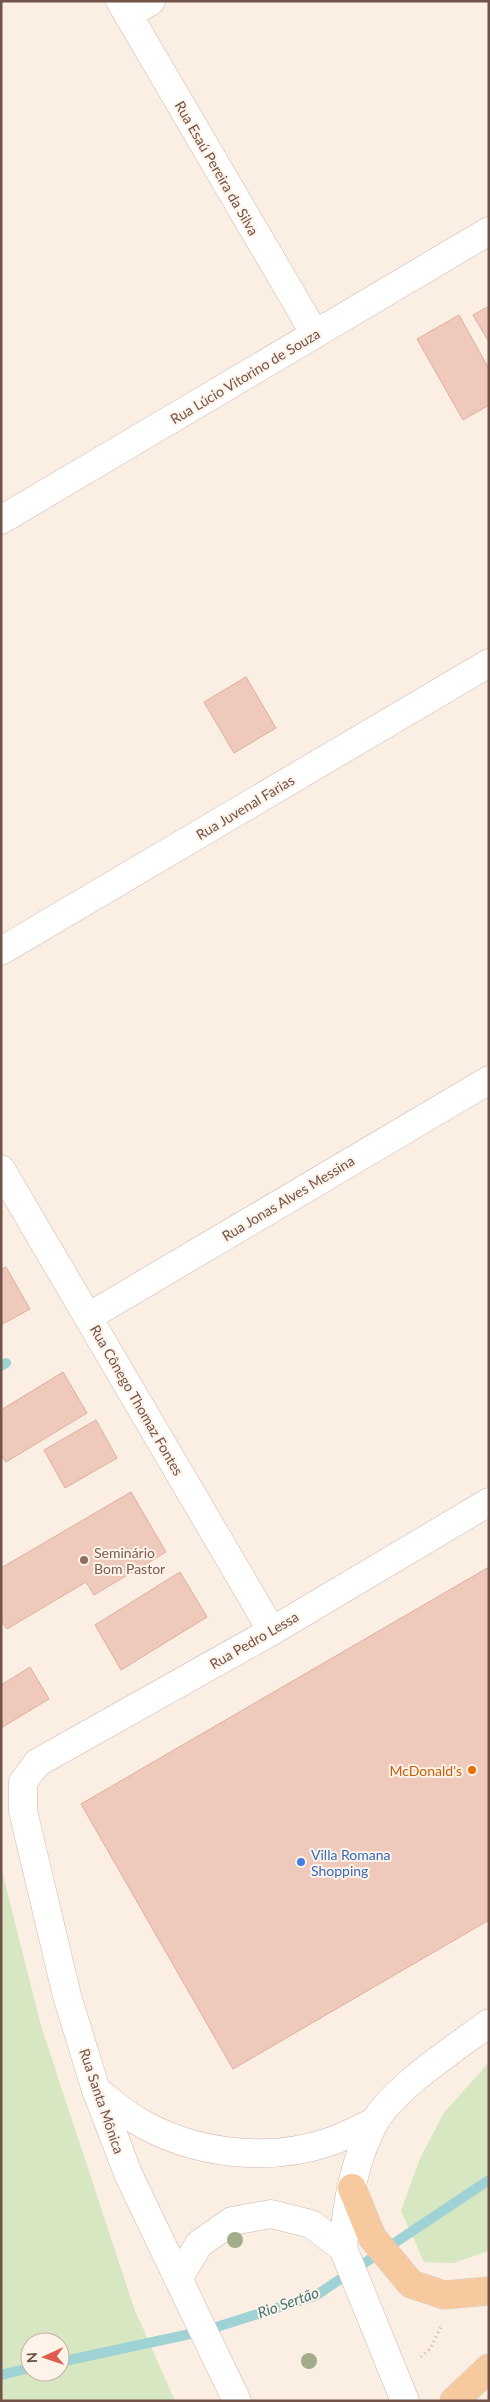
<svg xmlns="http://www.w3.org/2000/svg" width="490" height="2402" viewBox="0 0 490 2402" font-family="Lato,sans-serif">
<rect width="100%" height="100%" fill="#fbeee3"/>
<g fill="#d6e7c2" fill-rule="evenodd">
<path d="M1,1867l40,159 93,282 41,93h-174zM30,2342h30v30h-30z"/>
<path d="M489,2062v189l-36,12 -29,-1 -23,-51 18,-50 24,-47z"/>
</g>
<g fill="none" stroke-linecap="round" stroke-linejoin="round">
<g stroke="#9fd2d4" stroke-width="10">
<path d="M1,1366l5,-3"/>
<path d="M60,2362l144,-31 111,-35 174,-116"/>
<path d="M1,2375l29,-7"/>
</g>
</g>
<g fill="#efcabc" stroke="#e0ae9d">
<path d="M489,306v36l-16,-27z"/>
<path d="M459,315l30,54v36l-26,15 -46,-81z"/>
<path d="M246,677l30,51 -42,25 -30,-51z"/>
<path d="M6,1267l24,42 -29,16v-55z"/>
<path d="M63,1372l24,41 -81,49 -5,-7v-45z"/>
<path d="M96,1420l21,38 -52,30 -21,-38z"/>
<path d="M131,1492l35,60 -72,43 -8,-13 -79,47 -6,-9v-52z"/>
<path d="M489,1567v353l-256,149 -152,-265z"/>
<path d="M180,1572l27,45 -86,53 -26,-45z"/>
<path d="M30,1667l19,32 -48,29v-43z"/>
</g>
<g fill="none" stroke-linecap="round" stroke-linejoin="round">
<defs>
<g id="minor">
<path d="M120,1l195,333"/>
<path d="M128,15l23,-14"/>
<path d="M1,520l488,-289"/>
<path d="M1,951l488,-288"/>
<path d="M1,1169l271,462"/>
<path d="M88,1317l401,-237"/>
<path d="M96,2090c13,10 26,22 40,30 56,34 131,43 193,22 15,-5 30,-13 45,-20"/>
<path d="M343,2248c3,-42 11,-87 31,-125 18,-34 83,-76 115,-100"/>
<path d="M178,2279l21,-35 33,-23 39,-7 40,10 32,24 62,153"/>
<path d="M237,2401l-108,-225 -33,-86 -29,-94 -44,-185v-29l14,-19 235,-132 217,-129"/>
</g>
<g id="major">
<path d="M352,2188l20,49 39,47 33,11 45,-4"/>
<path d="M454,2401l35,-33"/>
</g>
</defs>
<use href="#minor" stroke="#cdb7ad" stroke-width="29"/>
<use href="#major" stroke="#d7cfcc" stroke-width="29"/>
<path stroke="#d3ad9f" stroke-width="3" stroke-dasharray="1 4" stroke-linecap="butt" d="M421,2357l9,-8 12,-24"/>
<use href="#minor" stroke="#fff" stroke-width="28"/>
<use href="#major" stroke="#f6ca9e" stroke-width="28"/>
</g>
<g fill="#a2ad8b">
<circle cx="235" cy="2240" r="8"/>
<circle cx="309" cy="2361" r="8"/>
</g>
<circle fill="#8d6e63" stroke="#fef3e8" stroke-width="2" cx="84" cy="1560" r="5"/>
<circle fill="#e8710a" stroke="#fef3e8" stroke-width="2" cx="472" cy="1770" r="5"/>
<circle fill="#3f7fe0" stroke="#fef3e8" stroke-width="2" cx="301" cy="1862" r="5"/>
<g text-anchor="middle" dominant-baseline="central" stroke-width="4" stroke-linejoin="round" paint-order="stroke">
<g font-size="14" fill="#71534a" stroke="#fef3e8">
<text transform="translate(217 168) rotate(60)">Rua Esaú Pereira da Silva</text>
<text transform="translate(245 376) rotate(-31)">Rua Lúcio Vitorino de Souza</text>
<text transform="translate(245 807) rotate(-31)">Rua Juvenal Farias</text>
<text transform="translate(288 1198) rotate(-31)">Rua Jonas Alves Messina</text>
<text transform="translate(137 1400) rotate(60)">Rua Cônego Thomaz Fontes</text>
<text transform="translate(254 1640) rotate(-30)">Rua Pedro Lessa</text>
<text transform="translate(102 2101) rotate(71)">Rua Santa Mônica</text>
</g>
<g font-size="14" fill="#785e54" stroke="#fef3e8" text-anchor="start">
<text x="94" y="1552">Seminário<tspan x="94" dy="16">Bom Pastor</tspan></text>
</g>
<g font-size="14" fill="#c56008" stroke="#fef3e8" text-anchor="end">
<text x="462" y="1770">McDonald's</text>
</g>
<g font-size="14" fill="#366cbe" stroke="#fef3e8" text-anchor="start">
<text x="311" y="1854">Villa Romana<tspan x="311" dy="16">Shopping</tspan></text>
</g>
<g font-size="15" font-style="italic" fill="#407476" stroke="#fef3e8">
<text transform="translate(288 2302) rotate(-20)">Rio Sertão</text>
</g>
</g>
<rect width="490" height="2402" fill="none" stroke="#71534a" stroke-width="5"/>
<g transform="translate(45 2357) rotate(267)"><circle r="24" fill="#fef3e8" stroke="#c6b3a9"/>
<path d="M0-4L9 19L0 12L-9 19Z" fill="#df5c4e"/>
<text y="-8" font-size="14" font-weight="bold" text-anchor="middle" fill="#71534a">N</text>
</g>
</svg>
